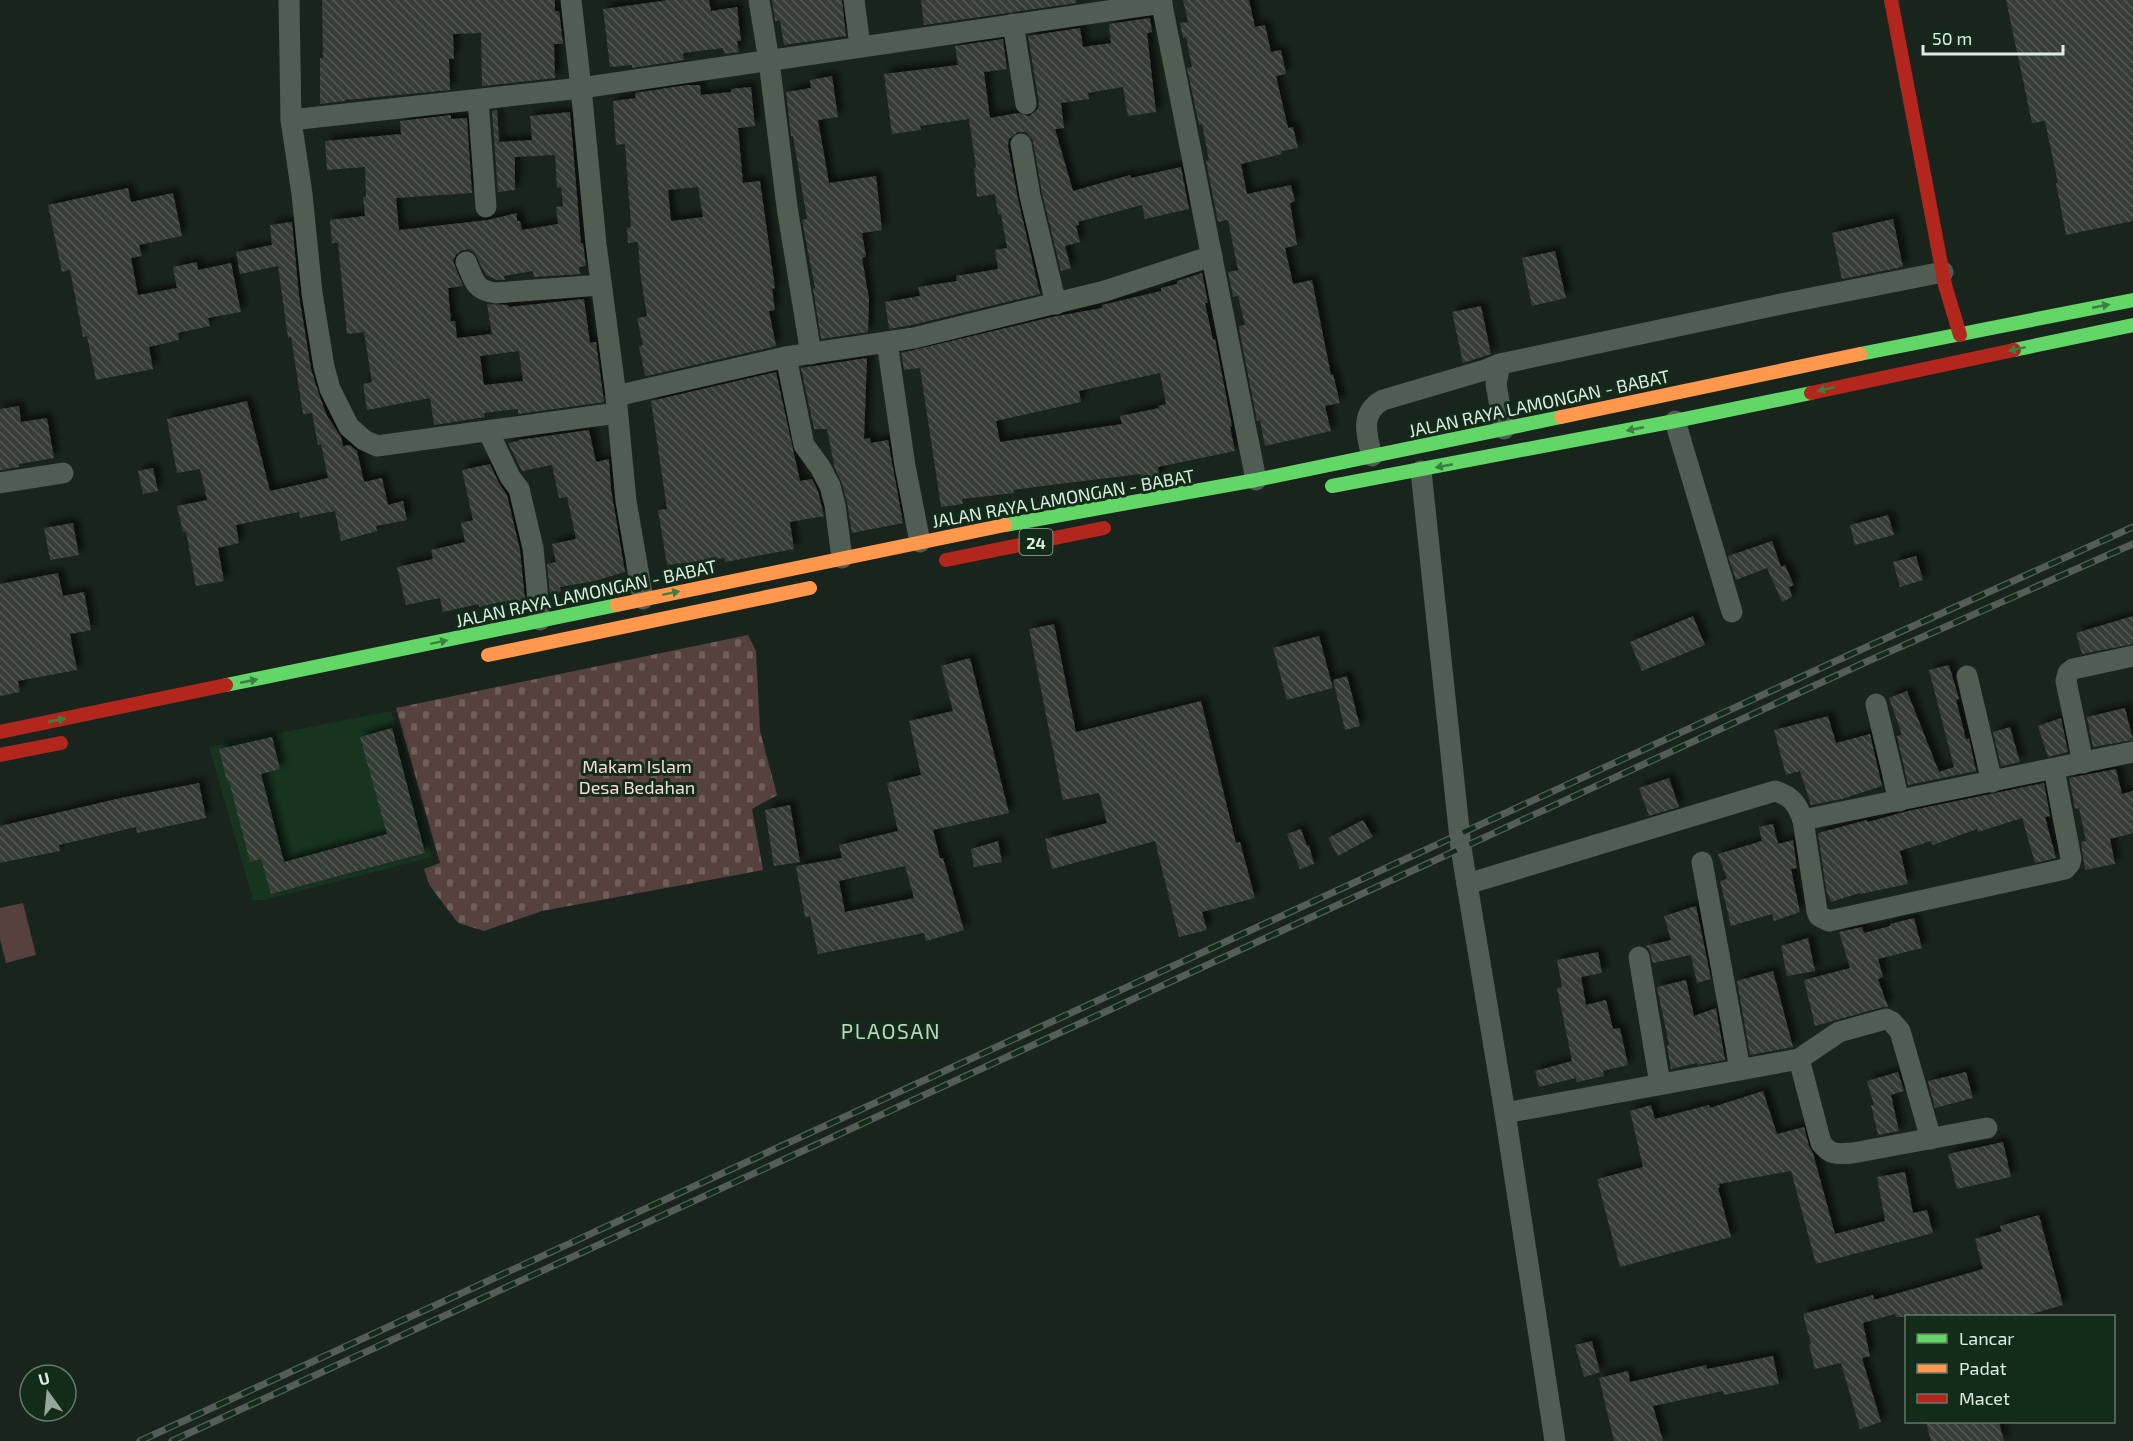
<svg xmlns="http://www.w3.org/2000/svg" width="2133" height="1441" viewBox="0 0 2133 1441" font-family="'Exo 2',sans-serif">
<defs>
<pattern id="cemetery-stones" width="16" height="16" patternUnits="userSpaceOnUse" patternTransform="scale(1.5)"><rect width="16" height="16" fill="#56413e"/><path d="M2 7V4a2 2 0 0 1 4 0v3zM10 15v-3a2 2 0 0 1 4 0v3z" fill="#6e5d5a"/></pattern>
<pattern id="building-back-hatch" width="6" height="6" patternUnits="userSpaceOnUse" patternTransform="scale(1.5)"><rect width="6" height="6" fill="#343d36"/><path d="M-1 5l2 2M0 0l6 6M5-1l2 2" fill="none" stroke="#515953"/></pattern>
<filter id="shadow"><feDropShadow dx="5.5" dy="-5.5" stdDeviation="3" flood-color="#0009"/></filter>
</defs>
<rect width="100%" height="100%" fill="#19251c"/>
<path fill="#17341f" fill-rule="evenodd" d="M391,711l41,146 -168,43h-11l-44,-153zM392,728l25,93 -31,8 -25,-92zM219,749l61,20 -53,13zM262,779l20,74 -51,-66zM418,826l7,27 -154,41 -7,-27z"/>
<path fill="url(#cemetery-stones)" d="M748,635l8,16 4,80 17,64 -25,14 11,61 -221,41 -58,20 -26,-8 -28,-37 -6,-17 16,-6 -44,-155z"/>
<path fill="#56413e" d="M23,903l13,52 -30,8 -6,-24v-31z"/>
<g fill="url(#building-back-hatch)" fill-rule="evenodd" filter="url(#shadow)">
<path d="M322,0h233v11h4l4,33h-9l1,34 -73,8 -1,-53 -28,1 1,25h-5l1,31 -105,10v1l-25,3v-46h3z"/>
<path d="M669,0h40l2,11 26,-4 4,34h-4l2,11 -15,2 -1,-6 -40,5 1,7 -52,8v-3l-22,2 -7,-58z"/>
<path d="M772,0h70l4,36 -62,9 -4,-25 -5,1z"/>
<path d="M921,0h155v3l-152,22z"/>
<path d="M1183,0h66l6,27 10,-2 6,27 10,-2 5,24 -10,2 12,52 5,-1 5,21 -16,3v3l-41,10 6,30 44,-9 4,16 -5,2 7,42 -12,3 8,36 19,-4 19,95 2,-1 7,29 -15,3 6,25 -66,15 -5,-26 -3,1 -17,-87 -1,-8 6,-1 -7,-29 -5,1 -5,-25 10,-2 -10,-50 -10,2 -12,-61 3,-1 -7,-36 -3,1 -12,-57 5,-1 -6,-30 -3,1 -3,-15 8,-1z"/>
<path d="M2006,0h127v221l-67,14 -10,-52h2l-13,-62 -13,2z"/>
<path d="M1150,18l2,14 -5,1 9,79 -28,4 -5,-29 -35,6 1,6 -28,4 3,25 -9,1 18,62 57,-16 1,3 50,-11 8,42 -44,10 -3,-14 -64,17 1,3 -3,1 4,16 -15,4 6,22 -10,3 -19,-78 -9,-52 -7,-9h-8l-9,7 -1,7 10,53 22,95 -128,31 -23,4 -4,-27 35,-6 -2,-9 39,-6 -1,-5 42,-7 -3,-19 12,-2 -6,-34h-3l-3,-20 -18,3 -3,-29 2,-1 -7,-48 -49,7 1,4 -29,4 -8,-60 74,-9 -3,-19 48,-7 4,30 -23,3 6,46 28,-5 11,3 9,-7 1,-6 -11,-67 52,-8 3,19 28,-4 -2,-19z"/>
<path d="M832,76l6,41 -20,3 11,63 47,-7 6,54 -20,3 4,24 -4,1 7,41 -1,33 -47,7 -8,-50 2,-1 -13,-68 5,-1 -14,-83h-2l-5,-44 25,-4 -1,-8z"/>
<path d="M687,85h13l1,10 30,-3v-3l20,-2 4,39 -17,2 5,55 17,-2 15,107 -3,1 3,21 -6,1 7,35 -129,30 -2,-1 -6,-29 4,-1 -6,-27 10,-2 -7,-44 -2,-30 -10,1 -1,-15 4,-1 -6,-83 -9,1 -3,-44 23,-3 -1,-5zM698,187l5,30 -32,4 -3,-31z"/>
<path d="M497,110l2,32 33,-2 -2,-24 40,-4 11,131h2l3,23 -7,1 1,7 -46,3 -1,-6 -29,5 1,4h-8l-11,-5 -12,-23 -6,-3 -7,2 -5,4 -3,6 10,25 -15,2 3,33h4l2,17 35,-4 -5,-30 21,1 1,2 75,-8 6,44 6,-1 8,60 -86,12v-5l-34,4 1,4 -51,8 -4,-27 -63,12 -4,-26 9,-2 -8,-50 -17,2 -9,-91h-6l-2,-23 35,-4 -2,-19h3l-1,-30 -38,3 -2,-29 76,-7 -1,-13 51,-6v4l16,-1 5,75 -76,5 3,32 89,-10 29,-7v8h3l2,9 36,-6 -2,-17 7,-1 -2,-19 -4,1 -2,-33 -40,2v33l-17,2 -6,-81zM519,351l4,30 -39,4 -4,-29z"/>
<path d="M128,188l3,14 42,-9 9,43 -43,9 3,11 -11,2 7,37 39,-7 -4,-21 24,-5 1,8 33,-7 10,49 -33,6 2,8 -32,7 1,7 -30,7 4,22 -57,11 -9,-44 -4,1 -13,-67 -8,2 -14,-67z"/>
<path d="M1893,219l10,48 -61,12 -10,-46z"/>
<path d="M292,222l7,73 12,74 8,25 8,22 14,21 2,9 7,-1 7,6 7,31 18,-4 6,27 15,-4 4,19 -31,6 1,5 -36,10 -6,-30 -35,7 -1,-6 -63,13 3,18 -21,5 6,33 -28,5 -10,-54h-3l-6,-26 30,-6 -7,-31 -23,4 -10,-54 80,-18 23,90 58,-13 -7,-34 -3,1 -6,-32 -9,1 -12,-77 -3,1 -10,-72 -38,8 -4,-22 36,-7 -2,-20z"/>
<path d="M1555,251l11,47 -34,8 -10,-48z"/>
<path d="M1202,273l6,30h-3l8,37 2,-1 17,87 -2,1 5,24 -77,16 2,11 -18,3 -1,-7 -82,10 -46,6 1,3 -52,6 1,5 -22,3 -21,-139 -16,2 -3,-17 151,-36 50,-9v-3l59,-14v-3l16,-4v-3zM1160,373l6,31 -8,2 1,2 -39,8 2,8 -122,18 -4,-21 85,-19 -2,-11z"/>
<path d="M1481,306l10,48 -28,9 -11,-51z"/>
<path d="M867,358l-3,81 6,-1 1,5 17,-3 15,83 -51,10 -5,-31 -5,-19 -7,-14 -8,-40h-13l-13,-61z"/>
<path d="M776,372l24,109 12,-2 6,12 6,25 -34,6 4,27 -69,13 -1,-4 -57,7 -9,-55 9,-1 -16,-108z"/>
<path d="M19,406l2,16 26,-4 7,40 -35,6v3l-19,3v-61z"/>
<path d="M589,430l7,32 13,-3 2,30 14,83 -30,9 -35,6 1,5 -11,2 -3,-30 9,-2 -4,-18 24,-5 -9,-42 -8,1 -7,-33 -30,6 -14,-28 10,-2v-1z"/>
<path d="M490,464l9,19 8,12 13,55 5,50 -19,5 -1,-4 -26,6v-3l-36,8 -3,-14 -34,7 -9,-38 36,-8 -2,-9 34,-8 -4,-19 12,-3 -11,-50z"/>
<path d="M153,468l5,23 -15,3 -5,-23z"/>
<path d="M1888,515l6,20 -39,10 -5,-20z"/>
<path d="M73,523l6,32 -29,5 -6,-32z"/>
<path d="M1772,541l9,26 4,-2 9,20 -5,2 3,10 -10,5 -15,-34 -31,12 -8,-24z"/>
<path d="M1916,556l7,24 -23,7 -7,-25z"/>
<path d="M58,573l5,23 21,-4 7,38 -21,4 7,36 -59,11 2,11 -20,4v-112z"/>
<path d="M1693,616l12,29 -63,26 -12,-29z"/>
<path d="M2133,616v28l-51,10 -6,-21z"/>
<path d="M1054,624l22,108 125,-31 35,142 4,-1 15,56 -53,14 5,18 -28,7 -24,-96 -103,28 -7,-30 62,-16 -8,-30 -36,7 -34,-171z"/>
<path d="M1319,636l14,52 -46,12 -14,-52z"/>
<path d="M970,658l39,155 -76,17 7,28h3l21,72 -38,11 -2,-8 -106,21 -8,-38 -5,1 -9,-51 46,-8 -3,-13 59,-14 -11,-48 34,-8 -12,-54 44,-10 -12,-45zM905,866l9,32 -69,14 -6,-31z"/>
<path d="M1949,665l10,34 -3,1 10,39 3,-1 7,33 -68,14 -11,-49 5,-1 -13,-37 18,-7 32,81 15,-5 -25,-97z"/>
<path d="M1347,676l13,50 -15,4 -12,-50z"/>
<path d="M2125,708l8,32 -40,7 -6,-30z"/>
<path d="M1828,716l8,27 34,-9 12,52 -40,13 -31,6 -11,-34 -14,4 -12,-45z"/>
<path d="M2061,718l7,34 -20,5 -10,-31z"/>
<path d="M2010,727l10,35 -19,4 -8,-34z"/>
<path d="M392,728l33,125 -154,41 -10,-35 -11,3 -21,-81 -2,1 -8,-33 53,-12 8,32 -19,5 23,88 103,-28 -27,-97z"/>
<path d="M2116,769l6,25 11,-3v42l-23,6 5,25 -30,6 -4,-28 5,-1 -7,-33 -4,1 -6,-31z"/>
<path d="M1669,778l10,29 -30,9 -10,-28z"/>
<path d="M199,783l7,35 -69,15 -1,-6 -77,18 1,6 -60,12v-37l121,-28z"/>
<path d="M2044,783l6,33 -5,1 11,41 -21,5 -13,-45 -44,14 -1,-3 -44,16 -2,-4 -31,10 8,33 -48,10v-1l-29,9 -5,-13 -8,-56 49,-13 1,2 40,-11z"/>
<path d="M790,805l10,57 -26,4 -9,-56z"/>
<path d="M1363,820l10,17 -35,19 -10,-18z"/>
<path d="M1773,824l5,20 15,-4 4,28 -6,1 9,43 -26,9 -2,-7 -41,12 -11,-45 7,-2 -9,-25 44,-13 -3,-14z"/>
<path d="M1301,829l6,17 2,-1 5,19 -14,5 -13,-35z"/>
<path d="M998,841l4,21 -28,5 -3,-18z"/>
<path d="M1696,906l15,73 -14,4 -6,-28 -38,8 -4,-14 -4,-3 26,-6 -7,-24z"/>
<path d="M1914,918l8,30 -44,11 5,18 -5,2 10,28h-5l-68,19 -11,-46 46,-12 -11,-36 23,-5 2,6 26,-7v-2z"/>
<path d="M1808,938l7,33 -28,5 -6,-30z"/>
<path d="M1598,952l4,21 -21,4 5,28 20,-5 7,29 7,-1 8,37 -25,6 1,5 -27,6 -1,-4 -37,9 -4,-16 37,-10 -15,-73 5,-1 -5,-27z"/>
<path d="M1773,971l20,76 -43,8 -13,-74z"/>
<path d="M1686,980l8,36 22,-8 9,52 -28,5v-2l-26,6 -4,-23 2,-1 -12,-58z"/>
<path d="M1898,1072l6,19 -13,4 8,36 -21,4 -7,-30h3l-7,-24z"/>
<path d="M1966,1072l7,26 -38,10 -7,-27z"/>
<path d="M1763,1091l14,43 27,-7 5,19 4,7 22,81 50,-13 -8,-44 28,-5 8,41 14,-3 6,23 -117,31 -25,-93 -72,13 1,3 -2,1 13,49 -111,30 -23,-88 46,-12 -13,-56 21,-6 4,14 54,-14 1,3z"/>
<path d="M2003,1142l8,35 -54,12 -9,-35z"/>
<path d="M2039,1215l24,90 -42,12h-125l-1,-3 -32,9 7,33 -8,2 19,64 -21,7 -19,-66 -26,6 -6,-24 2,-1 -8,-30 70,-19 1,5 109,-31 -8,-30 27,-8 -2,-5z"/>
<path d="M1592,1341l8,31 -16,5 -9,-32z"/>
<path d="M1773,1356l6,28 -55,11 -1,-4 -70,15 10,35h-49l-15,-63 29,-7 2,11 76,-17 1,4z"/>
<path d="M1926,1422h73l5,19h-73z"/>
</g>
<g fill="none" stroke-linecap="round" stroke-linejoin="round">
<g stroke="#515c53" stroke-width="21">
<path d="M289,0l2,120 11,74 10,99 12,74 6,22 19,38 15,13 13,6 240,-33"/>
<path d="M571,0l10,88 15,156 20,152 10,105 17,98"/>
<path d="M759,0l10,61 18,146 24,147"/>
<path d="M854,0l6,46"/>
<path d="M1161,0l95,480"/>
<path d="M1013,24l13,80"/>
<path d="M478,100l8,107"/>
<path d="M291,120l290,-32 581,-85"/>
<path d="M1021,144l9,52 26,108"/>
<path d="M466,262c8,18 8,28 30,31l105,-8"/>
<path d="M887,342l18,124 15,76"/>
<path d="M786,357l18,88 16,22 10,19 5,19 7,53"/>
<path d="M616,396l170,-39 128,-19 191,-47 107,-35"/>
<path d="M1675,421l57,191"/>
<path d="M1504,429l-8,-45 4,-20 286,-61 157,-31"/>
<path d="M488,431l22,46 9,12 14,59 7,72"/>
<path d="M1372,456c-6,-22 -12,-44 11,-56l102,-30 15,-6"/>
<path d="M1421,471l40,377 44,265 50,328"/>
<path d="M0,483l63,-10"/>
<path d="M1967,676l25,106"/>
<path d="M1876,704l23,97"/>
<path d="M2083,763l-17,-82 2,-8 5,-4 60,-13"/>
<path d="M1803,820l14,91 2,5 10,5 236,-52 5,-6 1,-4 -17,-90"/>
<path d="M1702,862l38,207"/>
<path d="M1467,884l308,-93c17,5 22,13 28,29l330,-68"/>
<path d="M1639,957l21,127"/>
<path d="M1799,1059l22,84c10,13 17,11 32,10l134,-25"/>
<path d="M1505,1113l294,-54 40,-27 47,-13 6,3 8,9 31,108"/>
</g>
<g stroke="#63d668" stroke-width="14">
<path d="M2014,350l119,-25"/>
<path d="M1860,354l273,-54"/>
<path d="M1332,486l343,-65 136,-28"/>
<path d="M1005,525l251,-45 305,-63"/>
<path d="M226,685l391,-80"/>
</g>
<g stroke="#ff974d" stroke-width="14">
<path d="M1561,417l299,-63"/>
<path d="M617,605l388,-80"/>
<path d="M488,655l322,-67"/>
</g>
<g stroke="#b3261e" stroke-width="14">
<path d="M1891,0l54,285 15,50"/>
<path d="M1811,393l203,-43"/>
<path d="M946,560l158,-32"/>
<path d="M0,732l226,-47"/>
<path d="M0,755l61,-12"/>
</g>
<defs>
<g id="rail">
<path d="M140,1441l1720,-791 273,-123"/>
<path d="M172,1441l1694,-779 267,-118"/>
</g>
</defs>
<use href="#rail" stroke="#545e57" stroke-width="7"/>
<use href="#rail" stroke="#132b19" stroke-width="4.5" stroke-dasharray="14" stroke-linecap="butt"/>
</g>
<defs><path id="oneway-solid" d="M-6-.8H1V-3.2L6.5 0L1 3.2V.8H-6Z" transform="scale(1.5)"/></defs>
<g fill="#3b8040">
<use href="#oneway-solid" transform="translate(2101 306) rotate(-11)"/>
<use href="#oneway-solid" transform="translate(2017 349) rotate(168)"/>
<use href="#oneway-solid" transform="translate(1826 389) rotate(167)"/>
<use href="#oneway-solid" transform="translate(1635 429) rotate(169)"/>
<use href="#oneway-solid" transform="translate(1444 466) rotate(169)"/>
<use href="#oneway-solid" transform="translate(671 593) rotate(-12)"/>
<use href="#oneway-solid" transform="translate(439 642) rotate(-12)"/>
<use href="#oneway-solid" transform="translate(249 681) rotate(-11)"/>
<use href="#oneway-solid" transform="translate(57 720) rotate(-11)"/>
</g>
<g text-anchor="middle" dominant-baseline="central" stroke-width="6" stroke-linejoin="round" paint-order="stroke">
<rect fill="#132b19" stroke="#a0b2a4" stroke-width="1.5" x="1019.5" y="529" width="33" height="26" rx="4.5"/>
<g font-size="16" font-weight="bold" fill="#ddece0">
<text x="1036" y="542">24</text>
</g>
<g font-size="18" fill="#ddece0" stroke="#132b19">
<text transform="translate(1539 403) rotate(-12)">JALAN RAYA LAMONGAN - BABAT</text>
<text transform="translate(1063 498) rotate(-10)">JALAN RAYA LAMONGAN - BABAT</text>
<text transform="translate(586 593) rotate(-12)">JALAN RAYA LAMONGAN - BABAT</text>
</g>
<g font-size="18" fill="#f9dcd9" stroke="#132b19">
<text x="637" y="766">Makam Islam<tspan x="637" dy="21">Desa Bedahan</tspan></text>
</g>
<g font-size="21" letter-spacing="1.5" fill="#b9d6be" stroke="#132b19">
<text x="891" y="1030">PLAOSAN</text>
</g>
</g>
<rect x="1905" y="1315" width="210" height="108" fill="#132b19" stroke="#647869" stroke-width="1.5"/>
<rect x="1917" y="1334" width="30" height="9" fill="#63d668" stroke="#647869" stroke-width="1.5"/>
<text x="1959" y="1345" font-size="18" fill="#ddece0">Lancar</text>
<rect x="1917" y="1364" width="30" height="9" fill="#ff974d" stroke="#647869" stroke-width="1.5"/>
<text x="1959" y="1375" font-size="18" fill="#ddece0">Padat</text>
<rect x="1917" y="1394" width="30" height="9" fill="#b3261e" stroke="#647869" stroke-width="1.5"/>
<text x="1959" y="1405" font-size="18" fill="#ddece0">Macet</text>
<g transform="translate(48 1393) rotate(345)"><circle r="28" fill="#132b19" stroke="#647869" stroke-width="1.5"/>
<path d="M0-4.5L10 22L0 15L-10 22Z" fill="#98a69b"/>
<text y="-9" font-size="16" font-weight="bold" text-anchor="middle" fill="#ddece0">U</text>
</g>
<path d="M1923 45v9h140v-9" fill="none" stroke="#ddece0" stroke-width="3"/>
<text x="1932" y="45" font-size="18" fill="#ddece0" stroke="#132b19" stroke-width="4.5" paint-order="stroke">50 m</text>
</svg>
